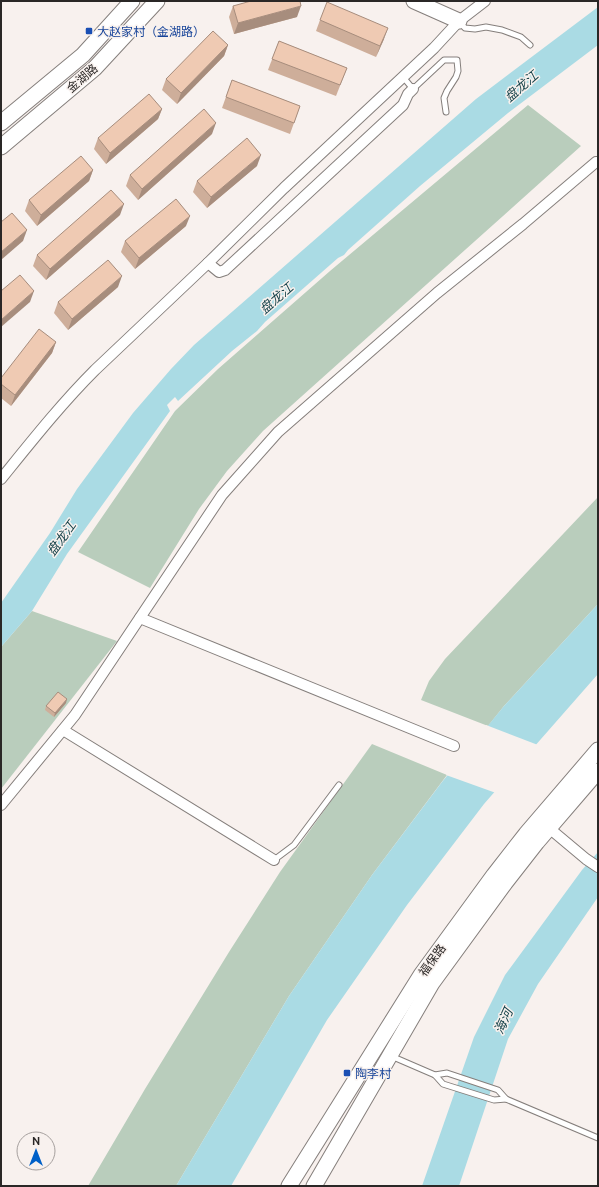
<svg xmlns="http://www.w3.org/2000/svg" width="599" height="1187" viewBox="0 0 599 1187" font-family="Ubuntu,'Noto Sans SC',sans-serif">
<rect width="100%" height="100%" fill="#f8f1ee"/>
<g fill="#b9cdbc">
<path d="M528,105l53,41 -318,285 -36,40 -28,38 -49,79 -72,-36 97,-141 43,-42 112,-98z"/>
<path d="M598,497v107l-94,102 -16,20 -67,-26 8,-19 16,-22z"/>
<path d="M32,611l85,30 -116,148v-142z"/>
<path d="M372,744l75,31 -75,100 -83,121 -113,190h-88l57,-97 84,-137 51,-80z"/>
</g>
<g fill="#aadbe4">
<path d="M598,7v38l-90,68 -88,73 -72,64 -4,5 -6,3 -73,64 -8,9 -25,20 -54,50 -3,-4 -8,8 3,6 -103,143 -35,57 -31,36v-44l49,-70 27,-44 56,-76 38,-44 23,-24 282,-246z"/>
<path d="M598,604v70l-114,130 -77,101 -80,115 -96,166h-55l113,-190 83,-121 70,-93 62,-76z"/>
<path d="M598,852v45l-60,87 -30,55 -49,147h-37l52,-149 31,-62 77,-105z"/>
</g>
<path fill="#f8f1ee" d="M486,725l52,20 -42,48 -50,-18z"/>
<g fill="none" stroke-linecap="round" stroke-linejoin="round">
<defs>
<g id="lane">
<path d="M460,23l5,5 10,1 11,-2 16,3 19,7 9,8"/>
<path d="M403,77l10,12 31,-29h13l1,11 -2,6 -9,14 -3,7 2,14"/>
<path d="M274,860l20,-15 45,-60"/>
<path d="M391,1056l44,19 8,9 51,16 12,-1"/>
<path d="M435,1075l12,-2 51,17 8,9 92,39"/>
</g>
<g id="street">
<path d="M208,263l11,9 6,-2 178,-165 5,-11 5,-5"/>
<path d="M1,479c30,-37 60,-75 94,-109l113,-107 76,-75 150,-140 25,-27 26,-20"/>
<path d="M140,618l314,128"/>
<path d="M63,730l211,130"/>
<path d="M1,805l74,-90 147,-220 56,-63 159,-139 86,-69 73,-62h2"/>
<path d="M549,828l37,31 12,8"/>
</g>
<g id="secondary">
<path d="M414,1l45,20"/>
<path d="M1,123l82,-68 49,-54"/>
<path d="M1,147l94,-79 62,-67"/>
<path d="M289,1186l132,-211 73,-100 32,-41 72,-84"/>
<path d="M314,1186l118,-203 73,-100 32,-41 61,-71"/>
</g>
</defs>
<use href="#lane" stroke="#857f7c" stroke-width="7"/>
<use href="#street" stroke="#857f7c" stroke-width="12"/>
<use href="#secondary" stroke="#857f7c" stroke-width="17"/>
<use href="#lane" stroke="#fff" stroke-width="5"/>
<use href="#street" stroke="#fff" stroke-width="10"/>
<use href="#secondary" stroke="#fff" stroke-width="15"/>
</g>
<g fill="#ceae9a">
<path d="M233,6l64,11 -63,17 -5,-17z"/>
<path d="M320,20l64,19 -8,18 -60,-26z"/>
<path d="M279,41l68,27 -11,28 -68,-26z"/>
<path d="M228,45l-4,11 -47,48 -15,-14 4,-11z"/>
<path d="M232,80l68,26 -10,28 -68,-26z"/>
<path d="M162,109l-4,10 -52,45 -12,-15 4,-11z"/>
<path d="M212,134l-74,66 -12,-14 4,-11z"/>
<path d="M257,166l-50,42 -14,-16 4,-11z"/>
<path d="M93,170l-4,11 -52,45 -12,-15 4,-11z"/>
<path d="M120,215l-74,65 -13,-14 4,-11z"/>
<path d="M186,226l-51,43 -14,-17 4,-11z"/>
<path d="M118,287l-50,43 -14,-17 4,-11z"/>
<path d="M56,342l-4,11 -41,53 -10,-8v-20z"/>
<path d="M66,703l-12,14 -9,-7 1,-4z"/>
</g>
<g fill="#a78d7d">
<path d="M301,6l-4,11 -63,17 4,-11z"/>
<path d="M388,28l-4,11 -8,18 4,-11z"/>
<path d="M228,45l-4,11 -47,48 4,-11z"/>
<path d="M162,109l-4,10 -52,45 4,-11z"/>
<path d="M216,123l-4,11 -74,66 4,-11z"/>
<path d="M261,155l-4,11 -50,42 4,-11z"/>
<path d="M93,170l-4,11 -52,45 4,-11z"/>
<path d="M124,204l-4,11 -74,65 4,-11z"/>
<path d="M190,216l-4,10 -51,43 4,-11z"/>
<path d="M27,230l-4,11 -22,19v-8z"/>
<path d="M122,276l-4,11 -50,43 4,-11z"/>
<path d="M34,291l-4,11 -29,25v-7z"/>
<path d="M56,342l-4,11 -41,53 4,-11z"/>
<path d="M67,699l-1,4 -12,14 1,-4z"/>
</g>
<g fill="#efcab3" stroke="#a78d7d">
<path d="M251,1h49l1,5 -63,17 -5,-17z"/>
<path d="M327,2l61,26 -8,18 -60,-26z"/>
<path d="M213,31l15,14 -47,48 -15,-14z"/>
<path d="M279,41l68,27 -7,17 -68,-26z"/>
<path d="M232,80l68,26 -6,17 -68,-26z"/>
<path d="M149,94l13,15 -52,44 -12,-15z"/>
<path d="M204,109l12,14 -74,66 -12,-14z"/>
<path d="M247,138l14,17 -50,42 -14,-16z"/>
<path d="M81,156l12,14 -52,45 -12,-15z"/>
<path d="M111,190l13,14 -74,65 -13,-14z"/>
<path d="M176,199l14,17 -51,42 -14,-17z"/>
<path d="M12,213l15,17 -26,22v-30z"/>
<path d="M108,260l14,16 -50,43 -14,-17z"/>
<path d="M20,275l14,16 -33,29v-29z"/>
<path d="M39,329l17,13 -41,53 -14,-11v-6z"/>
<path d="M58,692l9,7 -12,14 -9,-7z"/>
</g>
<g fill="#1a4fb4" stroke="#f8f1ee" stroke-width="1.5">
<rect x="85" y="27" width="8" height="8" rx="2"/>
<rect x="343" y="1069" width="8" height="8" rx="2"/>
</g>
<g text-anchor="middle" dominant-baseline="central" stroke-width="3" stroke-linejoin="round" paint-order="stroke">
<g font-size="12" fill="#164399" stroke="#f8f1ee" text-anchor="start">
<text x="97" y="31">大赵家村（金湖路）</text>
<text x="355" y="1073">陶李村</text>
</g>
<g font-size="12" fill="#2a2726" stroke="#f8f1ee">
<text transform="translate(82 78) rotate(-41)">金湖路</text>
<text transform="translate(432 960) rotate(-54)">福保路</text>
</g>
<g font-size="13" font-style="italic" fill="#18444b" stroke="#f8f1ee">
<text transform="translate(521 86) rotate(-41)">盘龙江</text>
<text transform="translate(276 298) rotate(-41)">盘龙江</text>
<text transform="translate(61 538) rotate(-54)">盘龙江</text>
<text transform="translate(503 1021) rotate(-65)">海河</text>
</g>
</g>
<rect width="599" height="1187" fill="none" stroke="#2a2726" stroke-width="4"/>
<g transform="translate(36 1151)"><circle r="19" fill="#f8f1ee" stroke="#a6a09e"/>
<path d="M0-3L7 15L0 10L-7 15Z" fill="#0060c8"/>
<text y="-6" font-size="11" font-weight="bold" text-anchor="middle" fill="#2a2726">N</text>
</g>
</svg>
